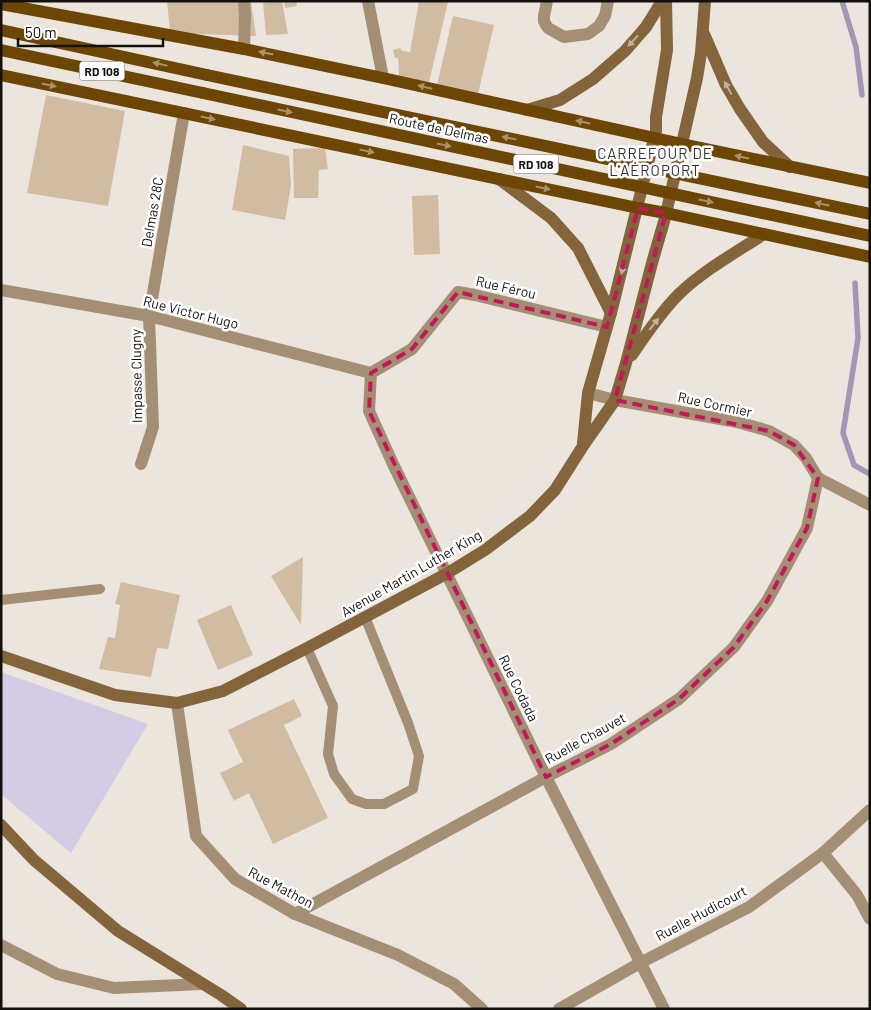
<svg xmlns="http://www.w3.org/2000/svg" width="871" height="1010" viewBox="0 0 871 1010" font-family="Barlow,sans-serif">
<rect width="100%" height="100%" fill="#ebe5de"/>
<path fill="#d4cbe5" d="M1,672l147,52 -77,129 -70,-59z"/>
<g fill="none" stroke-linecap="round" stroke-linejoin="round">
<g stroke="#a196b4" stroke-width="5.5">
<path d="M842,1l14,46 6,48"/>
<path d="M855,283l3,55 -15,95 11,32 16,9"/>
</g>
</g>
<g fill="#d2bca1">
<path d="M167,1h84l5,35 -86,-3z"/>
<path d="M275,1h7l6,33 -22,1 -3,-32z"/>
<path d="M284,1h12l1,5 -12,2z"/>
<path d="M419,1l29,1 -19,80 -30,-4 -1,-20h-3l-2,-8 7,-2 2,3 8,1z"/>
<path d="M453,16l41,9 -16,69 -41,-9z"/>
<path d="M46,95l79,16 -17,95 -81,-13z"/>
<path d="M243,145l46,11 2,30 -6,34 -53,-10z"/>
<path d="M325,148l3,21 -9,1 -1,28h-24l-1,-49z"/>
<path d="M438,195l2,59 -26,1 -2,-59z"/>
<path d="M303,557l-2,68 -30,-49z"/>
<path d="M121,582l59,13 -12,54 -11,-1 -6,29 -52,-8 9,-32 7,1 5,-33 -5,-1z"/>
<path d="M231,605l22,50 -35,15 -21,-50z"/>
<path d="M294,699l8,17 -18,9 44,93 -55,26 -24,-51 -15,8 -14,-28 23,-11 -15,-32z"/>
</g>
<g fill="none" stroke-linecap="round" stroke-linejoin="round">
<g stroke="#a58f74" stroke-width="10">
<path d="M1,600l99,-11"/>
<path d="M307,648l26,58 -5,48 6,20 18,25 14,5h18l29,-15 6,-33 -11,-33 -43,-106"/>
</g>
<g stroke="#a58f74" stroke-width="12">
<path d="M244,1l1,15 -1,33"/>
<path d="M368,1l15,77"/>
<path d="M547,1l-3,15v5l2,4 2,3 16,9 24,-3 11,-8 6,-10 3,-15"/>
<path d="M1,290l148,26 222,57"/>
<path d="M371,373l-2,38 24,53 153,313 118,232"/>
<path d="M371,373l41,-24 46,-57 17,3 132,32"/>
<path d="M588,393l27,7 122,22 32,9 25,14 12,13 12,20"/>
<path d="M141,464l12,-37 -4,-111 35,-203"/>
<path d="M818,478l52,27"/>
<path d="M177,703l19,133 39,43 60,35 103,41 56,29 28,25"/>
<path d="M823,853l34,42 13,24"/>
<path d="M295,914l251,-137 65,-33 68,-45 55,-52 33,-46 40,-73 11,-50"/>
<path d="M1,945l56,29 57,14 88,-4"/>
<path d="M559,1009l81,-46 109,-56 74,-54 47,-43"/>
</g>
<g stroke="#84643b" stroke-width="12">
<path d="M704,34l22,51 14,24 23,33 27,25"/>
<path d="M527,110l33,-10 33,-21 32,-28 21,-24 16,-26"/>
<path d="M499,179l52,39 27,30 33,65"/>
<path d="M632,355c14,-21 29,-43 47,-61 25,-24 56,-41 85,-60"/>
<path d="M583,443l5,-50 23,-80 45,-182v-14l11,-67 -1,-49"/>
<path d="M1,656l114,39 62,8 46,-12 84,-43 139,-74 39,-24 45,-34 25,-26 28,-44 32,-46 11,-37 26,-100 13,-45 32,-140 4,-25 4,-52"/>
<path d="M1,825l33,35 84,71 103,64 20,14"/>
</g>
<g stroke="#6d4606" stroke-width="12">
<path d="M1,4l243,45 139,29 299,66 188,39"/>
<path d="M1,30l206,45"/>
<path d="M1,50l202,43"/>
<path d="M1,75l637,133 28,5 204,44"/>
</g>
<g stroke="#6d4606" stroke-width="12">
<path d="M207,75l663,139"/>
<path d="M203,93l667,143"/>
</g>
</g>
<defs><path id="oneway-solid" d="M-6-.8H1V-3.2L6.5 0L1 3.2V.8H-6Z" transform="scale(1.25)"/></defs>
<g fill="#c2b29d">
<use href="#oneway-solid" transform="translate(633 41) rotate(132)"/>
<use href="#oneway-solid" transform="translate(728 88) rotate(-118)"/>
<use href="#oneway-solid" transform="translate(623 267) rotate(104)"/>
<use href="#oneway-solid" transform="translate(654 324) rotate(-51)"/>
</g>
<g fill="#a7906a">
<use href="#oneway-solid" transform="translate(266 53) rotate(-168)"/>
<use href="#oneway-solid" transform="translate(160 64) rotate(-167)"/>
<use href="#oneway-solid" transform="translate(49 85) rotate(12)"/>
<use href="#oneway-solid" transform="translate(425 87) rotate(-167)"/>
<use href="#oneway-solid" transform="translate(285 111) rotate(12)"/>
<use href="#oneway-solid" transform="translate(208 118) rotate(12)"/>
<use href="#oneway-solid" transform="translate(583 122) rotate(-168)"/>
<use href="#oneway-solid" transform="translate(509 138) rotate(-168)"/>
<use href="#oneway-solid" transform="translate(444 145) rotate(12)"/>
<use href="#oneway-solid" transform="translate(367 151) rotate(12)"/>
<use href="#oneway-solid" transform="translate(742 157) rotate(-168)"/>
<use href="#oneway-solid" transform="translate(543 188) rotate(12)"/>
<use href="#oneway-solid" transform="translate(706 201) rotate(12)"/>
<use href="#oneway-solid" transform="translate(822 204) rotate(-168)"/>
</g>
<path fill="none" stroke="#c2185b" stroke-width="4" stroke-dasharray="10 6" stroke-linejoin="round" d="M638,208l28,5 -51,187 154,31 25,14 24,33 -11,50 -40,73 -33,46 -55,52 -68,45 -65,33 -177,-366 2,-38 41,-24 46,-57 149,35z"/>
<g text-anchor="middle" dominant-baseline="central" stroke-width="5" stroke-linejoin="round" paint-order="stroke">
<g fill="#fff" stroke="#5a5857" stroke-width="1">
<rect x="79.5" y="61.5" width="45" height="19" rx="4"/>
<rect x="513.5" y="154.5" width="45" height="19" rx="4"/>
</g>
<g font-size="12" font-weight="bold" fill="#13110f">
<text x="102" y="71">RD 108</text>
<text x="536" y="164">RD 108</text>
</g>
<g font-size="14" fill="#13110f" stroke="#fff">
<text transform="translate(439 128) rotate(12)">Route de Delmas</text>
<text transform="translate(152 212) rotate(-80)">Delmas 28C</text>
<text transform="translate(506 287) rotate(13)">Rue Férou</text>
<text transform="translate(191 312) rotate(14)">Rue Victor Hugo</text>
<text transform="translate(136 376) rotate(-91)">Impasse Clugny</text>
<text transform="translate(715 404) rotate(12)">Rue Cormier</text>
<text transform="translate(411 573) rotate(-30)">Avenue Martin Luther King</text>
<text transform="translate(519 688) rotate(64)">Rue Codada</text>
<text transform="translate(585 738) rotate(-29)">Ruelle Chauvet</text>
<text transform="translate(281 887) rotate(28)">Rue Mathon</text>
<text transform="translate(701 913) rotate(-28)">Ruelle Hudicourt</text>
</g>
<g font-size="15" letter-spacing="1" fill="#37322d" stroke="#fff">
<text x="655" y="153">CARREFOUR DE<tspan x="655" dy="17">L'AÉROPORT</tspan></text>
</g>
</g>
<rect width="871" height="1010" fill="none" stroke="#13110f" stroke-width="5"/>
<path d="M18 38v8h145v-8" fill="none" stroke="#13110f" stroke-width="2.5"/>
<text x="25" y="38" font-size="15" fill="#13110f" stroke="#ffffff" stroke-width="4" paint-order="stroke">50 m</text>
</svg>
